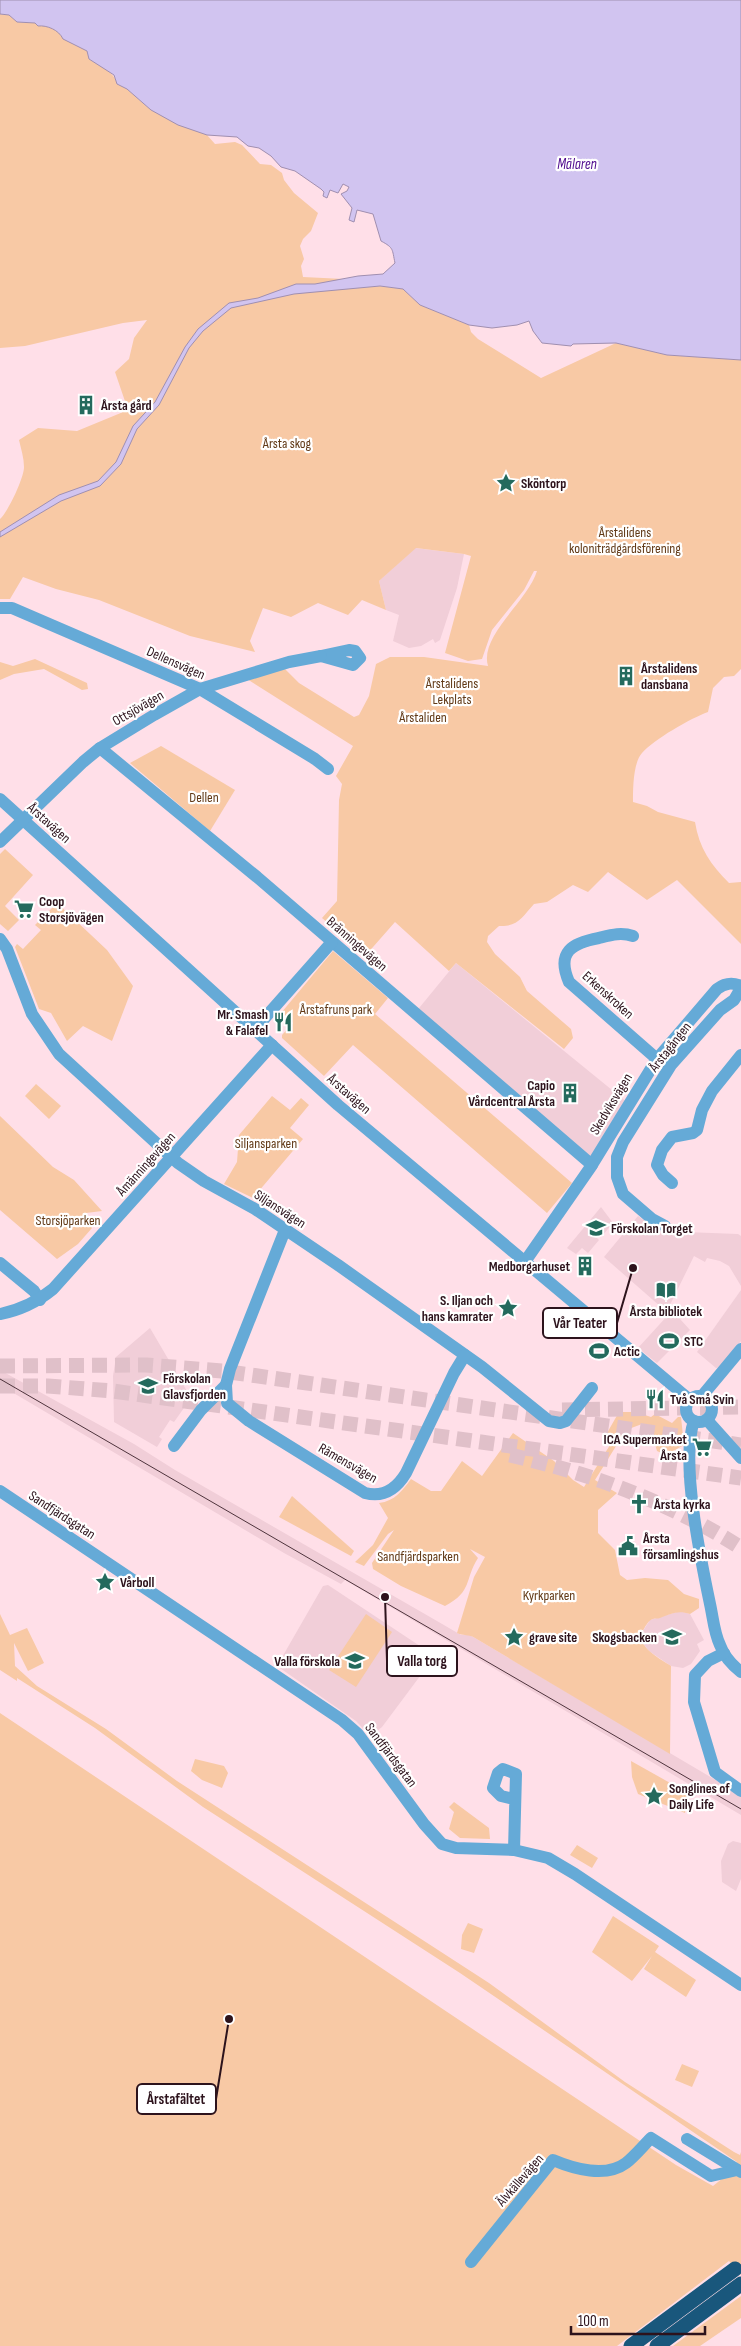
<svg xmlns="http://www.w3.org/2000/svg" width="741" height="2346" viewBox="0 0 741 2346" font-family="'Sofia Sans Condensed',sans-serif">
<rect width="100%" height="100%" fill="#ffdfe8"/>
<g fill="#f1ced8">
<path d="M415,548l49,6 -7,34 -17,52 -5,3 -2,-4 -12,7 -12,2 -16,-7 6,-26 -13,-5 -7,-29z"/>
<path d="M456,963l172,140 -36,61 -177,-151z"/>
<path d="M601,1207l12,16 -11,13 -3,-3 -3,4 3,3 -11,13 -6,-5 -6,6 -9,-6z"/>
<path d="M638,1216l21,15 79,3 3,2v50l-12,-20 -9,-5 -13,-3 -2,4 -11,-6 -25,51 21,23 -33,33 -19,-15 31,-34 -65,-57z"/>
<path d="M741,1290v51l-20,26 -5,1 -19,-16z"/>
<path d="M150,1328l41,70 -17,24 -4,-2 -11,17 3,2 -5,8 -43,-25 -1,-46 3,-19z"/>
<path d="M0,1370l134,74 41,26 262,151 24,14 6,-1 8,4 266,157v20l-396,-235 -4,4 -57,-31 -284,-168z"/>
<path d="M328,1585l107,71 -53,71 -12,9 -14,-15 -79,-55 46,-80z"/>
<path d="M680,1611l10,3 14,26 -7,4 3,7 -9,13 -8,4 -12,-2 -22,-15 -7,-9 -1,-8 9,-14z"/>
<path d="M733,1841l8,2v36l-5,12 -14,-9 -1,-21 7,-17z"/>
</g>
<g fill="#f8c9a5">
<path d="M0,14l9,1 8,7 18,1 3,3c9,-1 21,4 26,13l23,12 2,8c12,8 23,11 29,25l9,5 24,21 56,25 8,9 20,-2 7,3 18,19 11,1 11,8 2,7 10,13 24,20 -7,18 -8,8 -3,7 4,13 -3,7 2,11 41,2 1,10 35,-3 23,3 17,16 49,20 2,7 7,7 63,39 75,-35 51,12 74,5v309l-7,7 -10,1 -11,11 -5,24c-17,6 -55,28 -66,41 -9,10 -9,36 -9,49l14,4 11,6 37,10c4,26 16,43 34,61l12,-1v62l-64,-64 -30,20 -39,-28 -20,20 -15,-7 -26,17 -13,2c-12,13 -16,23 -35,22l-11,10 -1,6 8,12 25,23 7,14 44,38 2,9 -9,11 -108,-86 -7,8 -54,-49 -29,33 -44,-37 15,-17 2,-101 3,-16 -6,-8 17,-30 -106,-67 38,-10 14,14 55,34 5,-2 10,-19 7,-32 14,-7h34l64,9c-9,-30 40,-65 49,-95h-3l-10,19 -32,40 -10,29 -14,2 -23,-8 26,-97 -7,-2 -48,-6 -37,33 7,29 -24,-10 -14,15 -30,-12 -27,14 -28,-9 -13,33 5,11 -65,-16 -91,-36 -43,-11 -33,-12 -13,22h-10v-80c8,-7 24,-41 24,-52 0,-9 -3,-18 -5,-27l19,-12 39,3 51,-21 -13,-38 14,-13 5,-21 13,-18 -24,3 -98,23 -25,2z"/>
<path d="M35,659l52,24 1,6 -6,1 -38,-21 -30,5 -14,6v-18l13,4z"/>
<path d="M161,746l74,44 -25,41 -80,-68z"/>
<path d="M5,849l28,26 -28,31 14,14 -11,11 -8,-7v-70z"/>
<path d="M57,903l50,47 26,36 -21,55 -29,-15 -16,15 -16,-28 -12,-4 -24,-62 2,-3 6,5 18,-19 -6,-5z"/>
<path d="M333,951l55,47 -13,16 197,169 -25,30 -194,-168 -29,31 -42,-38v-3l11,-12 -12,-10z"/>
<path d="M36,1084l25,22 -12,13 -24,-23z"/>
<path d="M272,1096l18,14 11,-12 8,7 -19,23 13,11 -50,59 -29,-14 13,-22 2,-27z"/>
<path d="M0,1116l53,51 21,13 28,31 -16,2 6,15 -14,16 -21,15 -57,-49z"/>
<path d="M619,1412h17l15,5 4,-3 17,9 6,-6h3l3,28 -18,10 -9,-4 -6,-21 -9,-6 -16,6 -31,50 22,13 -19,17v23l17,17 5,25 7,5 18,-2 23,2 16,14 15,5v9l-9,6c-13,-4 -18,0 -30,4 -2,1 -5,0 -7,1 -4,1 -6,5 -8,8 -12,19 13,30 26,39l-1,88 -195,-116c-6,-4 -12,-2 -18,-5l17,-56 11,-20 -15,-8 8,9c-14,22 -5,33 -33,48l-44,-20 -28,-17 -1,-6 22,-33 -6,4 -24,32 -9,-4 18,-17 15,-27 -9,-15c16,-2 23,-12 32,-24l20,12h10l21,-30 20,15 31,-43 41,28 19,19 11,7 26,-42 -7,-5z"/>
<path d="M292,1496l62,55 -3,5 -72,-39z"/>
<path d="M0,1614l10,21 17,-7 17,35 -16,8 -14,-28 1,23 22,20 69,43 71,52 312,202 136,99 109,70 6,3 1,-3v123l-12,-14 -112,85h-617v-633l676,452 37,21 20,-16 4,-8 -277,-189 -257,-166 -108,-79 -78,-50v3l-17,-11z"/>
<path d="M366,1614l26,18 -36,55 -27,-17z"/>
<path d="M195,1759l29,7 4,7 -6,15 -20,-8 -11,-9z"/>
<path d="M631,1761l57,32 -3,20 -47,-19 -6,-17z"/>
<path d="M454,1802l35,26 1,11 -30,-1 -11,-9 5,-17 -5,-5z"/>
<path d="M577,1845l21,13 -6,10 -22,-13z"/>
<path d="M613,1916l46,30 -4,6 41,28 -10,17 -42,-28 8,-13 -20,25 -40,-29z"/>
<path d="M468,1923l15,6 -9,24 -13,-4 1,-14z"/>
<path d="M682,2064l17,7 -7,16 -17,-7z"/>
<path d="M741,2296v22l-41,28h-27z"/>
</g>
<path fill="#d1c4f0" stroke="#a08fb0" d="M0,0h741v360l-74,-5 -51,-12 -43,1 -2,2 -29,-3 -9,-12 -4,-10 -12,4 -25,3 -23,-3 -49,-20 -17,-16 -23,-3 -86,8 -63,14 -28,23 -14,17 -30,57 -22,24 -16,35 -21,22 -39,15 -61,36v-5l59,-37 39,-14 18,-19 17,-36 22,-24 30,-55 13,-18 31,-26 29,-5 38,-14h19l43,-8 25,-2 12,-11c-3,-14 -1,-15 -14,-22l-8,-27 -16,-4 -3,12 -5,-2 3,-12 -11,-14 6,-3 2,-4 -6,-3 -5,9 -8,-3 -3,8 -4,-2 1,-4 -3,-3 -26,-18 -14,-4 -10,-11 -12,-8 -11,-2 -11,-9 -30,-2 -29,-10 -27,-15 -24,-21 -10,-5 -3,-9 -25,-16 -2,-8 -24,-12c-4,-9 -16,-14 -25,-13l-3,-3 -18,-1 -8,-7 -9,-1z"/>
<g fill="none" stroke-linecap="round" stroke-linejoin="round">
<g stroke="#e0c0c9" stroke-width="15" stroke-dasharray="15 8" stroke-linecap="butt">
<path d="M0,1366l146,-1 77,6 518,74"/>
<path d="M0,1386h48l65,5 628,87"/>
<path d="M562,1410l179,-3"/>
<path d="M510,1455c82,19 160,47 231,93"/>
</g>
<g stroke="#65aad7" stroke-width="12">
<path d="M0,608h12l188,81 115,70 13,10"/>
<path d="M349,650l6,1 5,7 -7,7 -32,-9z"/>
<path d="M100,748l157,129 335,288"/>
<path d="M0,799l338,306 352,295"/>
<path d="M0,842l83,-80 17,-14 54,-33 46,-26 89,-27 32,-6"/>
<path d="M633,936c-12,-4 -22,-1 -34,2 -27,5 -43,14 -30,44l88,77"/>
<path d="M0,939l7,10 25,65 27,40 119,109 26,18 51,28 83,56 144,102 67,54 11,2 6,-2 26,-33"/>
<path d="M255,1029l77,-87"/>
<path d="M672,1183l-9,-8 -6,-10 5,-15 10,-13 21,-4 4,-3 5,-20 10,-19 29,-36"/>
<path d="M665,1226l-13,-7 -29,-25 -6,-17v-20l6,-15 48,-77 49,-55 14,-10 7,-12"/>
<path d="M285,1230l-55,139 -4,16 1,18 22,18 116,72c19,5 32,-5 41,-20l48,-100 11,-18"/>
<path d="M0,1263l34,28 6,9"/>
<path d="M524,1263l66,-95 67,-109 60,-70c8,-6 15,-7 24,-3"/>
<path d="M0,1314c21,-4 37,-12 53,-25l219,-244"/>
<circle cx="699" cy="1409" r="13"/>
<path d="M702,1396l39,-47"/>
<path d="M707,1420l34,38"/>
<path d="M694,1421c-14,40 7,140 16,183 3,13 4,29 10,41 4,11 12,20 21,27"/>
<path d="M174,1446l27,-36 25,-25"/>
<path d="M0,1491l342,229 16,14 66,90 18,20 14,4 58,2 34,8 27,16 166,111"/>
<path d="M724,1653l-16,8 -13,14 -1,27 21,70 26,19"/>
<path d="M514,1799l-13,-3 -8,-8 5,-15 5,-4 13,5 -2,76"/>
<path d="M687,2139l54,33"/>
<path d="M471,2262l82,-102c21,9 53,18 73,3 9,-7 17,-17 25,-25l60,38 26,-6"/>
</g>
<g stroke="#19577c" stroke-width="15">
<path d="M631,2346l104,-77"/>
<path d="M657,2346l84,-62"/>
</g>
<path stroke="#4e333c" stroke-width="1" d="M0,1379l741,430"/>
</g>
<defs>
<symbol id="building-bare" viewBox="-9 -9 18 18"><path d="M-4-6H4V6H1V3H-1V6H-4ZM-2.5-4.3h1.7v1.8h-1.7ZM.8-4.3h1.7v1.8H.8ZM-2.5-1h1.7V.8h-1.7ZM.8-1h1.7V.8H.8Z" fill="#246a5d" stroke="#fff" stroke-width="2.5" paint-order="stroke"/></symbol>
<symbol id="sight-bare" viewBox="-9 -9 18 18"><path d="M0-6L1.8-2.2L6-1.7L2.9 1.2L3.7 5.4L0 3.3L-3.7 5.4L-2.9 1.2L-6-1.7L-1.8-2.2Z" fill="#246a5d" stroke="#fff" stroke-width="2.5" paint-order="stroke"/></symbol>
<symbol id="supermarket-bare" viewBox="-9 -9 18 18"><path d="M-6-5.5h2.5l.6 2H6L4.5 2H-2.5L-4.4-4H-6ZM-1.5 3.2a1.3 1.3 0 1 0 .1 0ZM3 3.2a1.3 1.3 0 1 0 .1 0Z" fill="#246a5d" stroke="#fff" stroke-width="2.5" paint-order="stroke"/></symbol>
<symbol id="restaurant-bare" viewBox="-9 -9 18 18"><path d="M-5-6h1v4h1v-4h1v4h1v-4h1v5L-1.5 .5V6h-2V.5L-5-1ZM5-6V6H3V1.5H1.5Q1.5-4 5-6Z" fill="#246a5d" stroke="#fff" stroke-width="2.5" paint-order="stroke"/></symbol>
<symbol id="school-bare" viewBox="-9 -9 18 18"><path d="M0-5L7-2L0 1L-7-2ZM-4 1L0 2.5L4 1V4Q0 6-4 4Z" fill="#246a5d" stroke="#fff" stroke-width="2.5" paint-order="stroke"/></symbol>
<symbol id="library-bare" viewBox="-9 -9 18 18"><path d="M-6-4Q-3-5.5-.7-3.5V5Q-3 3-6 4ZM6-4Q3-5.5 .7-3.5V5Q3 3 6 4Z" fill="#246a5d" stroke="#fff" stroke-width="2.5" paint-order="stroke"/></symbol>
<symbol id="stadium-bare" viewBox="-9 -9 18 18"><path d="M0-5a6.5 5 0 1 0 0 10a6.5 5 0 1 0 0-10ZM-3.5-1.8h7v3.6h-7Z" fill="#246a5d" stroke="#fff" stroke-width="2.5" paint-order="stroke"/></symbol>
<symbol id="church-bare" viewBox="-9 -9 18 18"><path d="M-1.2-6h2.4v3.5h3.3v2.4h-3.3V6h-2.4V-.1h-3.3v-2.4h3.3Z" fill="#246a5d" stroke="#fff" stroke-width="2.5" paint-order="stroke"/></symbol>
<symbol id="civic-bare" viewBox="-9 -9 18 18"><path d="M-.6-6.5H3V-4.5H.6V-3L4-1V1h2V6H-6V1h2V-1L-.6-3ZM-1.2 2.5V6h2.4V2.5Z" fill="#246a5d" stroke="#fff" stroke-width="2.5" paint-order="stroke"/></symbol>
</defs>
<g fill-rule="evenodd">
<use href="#building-bare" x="72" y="391" width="28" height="28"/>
<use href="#sight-bare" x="492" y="469" width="28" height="28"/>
<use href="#building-bare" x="612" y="662" width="28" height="28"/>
<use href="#supermarket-bare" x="10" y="895" width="28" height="28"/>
<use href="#restaurant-bare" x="269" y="1008" width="28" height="28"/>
<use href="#building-bare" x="556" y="1079" width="28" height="28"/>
<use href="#school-bare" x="582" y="1214" width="28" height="28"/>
<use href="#building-bare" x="571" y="1252" width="28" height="28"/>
<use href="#library-bare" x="652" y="1276" width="28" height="28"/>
<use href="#sight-bare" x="494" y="1294" width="28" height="28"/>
<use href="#stadium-bare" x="655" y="1327" width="28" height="28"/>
<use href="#stadium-bare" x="585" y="1337" width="28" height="28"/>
<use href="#school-bare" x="134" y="1372" width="28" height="28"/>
<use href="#restaurant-bare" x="641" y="1385" width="28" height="28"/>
<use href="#supermarket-bare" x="688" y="1433" width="28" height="28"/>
<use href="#church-bare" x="625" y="1490" width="28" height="28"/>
<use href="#civic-bare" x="614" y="1532" width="28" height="28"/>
<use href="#sight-bare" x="91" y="1568" width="28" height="28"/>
<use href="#sight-bare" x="500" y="1623" width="28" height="28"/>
<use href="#school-bare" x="658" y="1623" width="28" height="28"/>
<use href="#school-bare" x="341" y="1647" width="28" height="28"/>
<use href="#sight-bare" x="640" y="1782" width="28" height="28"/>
</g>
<g text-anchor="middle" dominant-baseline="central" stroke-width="4.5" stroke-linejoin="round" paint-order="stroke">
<g font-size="14" font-weight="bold" fill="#2d131c" stroke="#fff" text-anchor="start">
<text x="101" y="405">Årsta gård</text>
<text x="521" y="483">Sköntorp</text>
<text x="641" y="668">Årstalidens<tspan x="641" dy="16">dansbana</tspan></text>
<text x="39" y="901">Coop<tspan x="39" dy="16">Storsjövägen</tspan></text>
<text x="268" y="1014" text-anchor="end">Mr. Smash<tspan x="268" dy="16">&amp; Falafel</tspan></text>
<text x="555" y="1085" text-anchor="end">Capio<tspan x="555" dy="16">Vårdcentral Årsta</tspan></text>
<text x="611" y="1228">Förskolan Torget</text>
<text x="570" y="1266" text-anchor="end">Medborgarhuset</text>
<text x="493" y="1300" text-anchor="end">S. Iljan och<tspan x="493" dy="16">hans kamrater</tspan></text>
<text x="666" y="1311" text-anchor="middle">Årsta bibliotek</text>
<text x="684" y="1341">STC</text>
<text x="614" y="1351">Actic</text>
<text x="163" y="1378">Förskolan<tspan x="163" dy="16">Glavsfjorden</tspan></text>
<text x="670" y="1399">Två Små Svin</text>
<text x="687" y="1439" text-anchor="end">ICA Supermarket<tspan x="687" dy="16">Årsta</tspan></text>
<text x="654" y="1504">Årsta kyrka</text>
<text x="643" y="1538">Årsta<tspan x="643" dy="16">församlingshus</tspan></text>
<text x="120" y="1582">Vårboll</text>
<text x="529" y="1637">grave site</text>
<text x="657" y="1637" text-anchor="end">Skogsbacken</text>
<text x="340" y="1661" text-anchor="end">Valla förskola</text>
<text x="669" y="1788">Songlines of<tspan x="669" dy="16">Daily Life</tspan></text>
</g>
<g font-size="14" fill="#613916" stroke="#fff">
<text x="287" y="443">Årsta skog</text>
<text x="625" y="532">Årstalidens<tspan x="625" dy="16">koloniträdgårdsförening</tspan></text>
<text x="452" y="683">Årstalidens<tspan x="452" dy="16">Lekplats</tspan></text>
<text x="423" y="717">Årstaliden</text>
<text x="204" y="797">Dellen</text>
<text x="336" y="1009">Årstafruns park</text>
<text x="266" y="1143">Siljansparken</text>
<text x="68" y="1220">Storsjöparken</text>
<text x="418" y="1556">Sandfjärdsparken</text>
<text x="549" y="1595">Kyrkparken</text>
</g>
<g font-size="14" fill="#2d131c" stroke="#fff">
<text transform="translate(176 663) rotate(24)">Dellensvägen</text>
<text transform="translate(138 708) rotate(-30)">Ottsjövägen</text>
<text transform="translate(49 823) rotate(42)">Årstavägen</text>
<text transform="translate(357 944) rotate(41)">Bränningevägen</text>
<text transform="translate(608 995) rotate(42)">Erkenskroken</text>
<text transform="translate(670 1047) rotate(-52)">Årstagången</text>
<text transform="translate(349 1094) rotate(41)">Årstavägen</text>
<text transform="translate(611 1104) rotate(-59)">Skedviksvägen</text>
<text transform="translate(146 1164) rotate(-48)">Åmänningevägen</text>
<text transform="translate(280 1209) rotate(33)">Siljansvägen</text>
<text transform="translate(348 1463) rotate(30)">Rämensvägen</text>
<text transform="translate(62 1515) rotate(33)">Sandfjärdsgatan</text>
<text transform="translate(391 1755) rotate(53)">Sandfjärdsgatan</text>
<text transform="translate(520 2180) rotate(-49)">Älvkällevägen</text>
</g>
<g font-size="15" font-style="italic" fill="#4e098d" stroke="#fff">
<text x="577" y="164">Mälaren</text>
</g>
</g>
<path fill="none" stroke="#2d131c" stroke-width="2" d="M633 1268L617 1323M385 1597L387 1661M229 2019L216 2099"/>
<g fill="#2d131c" stroke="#fff" stroke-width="2">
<circle cx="633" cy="1268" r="5"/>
<circle cx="385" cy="1597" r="5"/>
<circle cx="229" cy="2019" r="5"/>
</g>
<g fill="#fff" stroke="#2d131c" stroke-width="2">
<rect x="543" y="1308" width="74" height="30" rx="5"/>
<rect x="387" y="1646" width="70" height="30" rx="5"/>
<rect x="137" y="2084" width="79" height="30" rx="5"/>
</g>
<g font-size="15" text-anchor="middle" font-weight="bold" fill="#2d131c">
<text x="580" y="1328">Vår Teater</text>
<text x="422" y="1666">Valla torg</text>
<text x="176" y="2104">Årstafältet</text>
</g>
<path d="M571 2326v8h134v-8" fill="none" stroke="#2d131c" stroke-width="2.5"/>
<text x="578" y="2326" font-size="15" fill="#2d131c" stroke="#ffffff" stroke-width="4" paint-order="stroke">100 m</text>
</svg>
